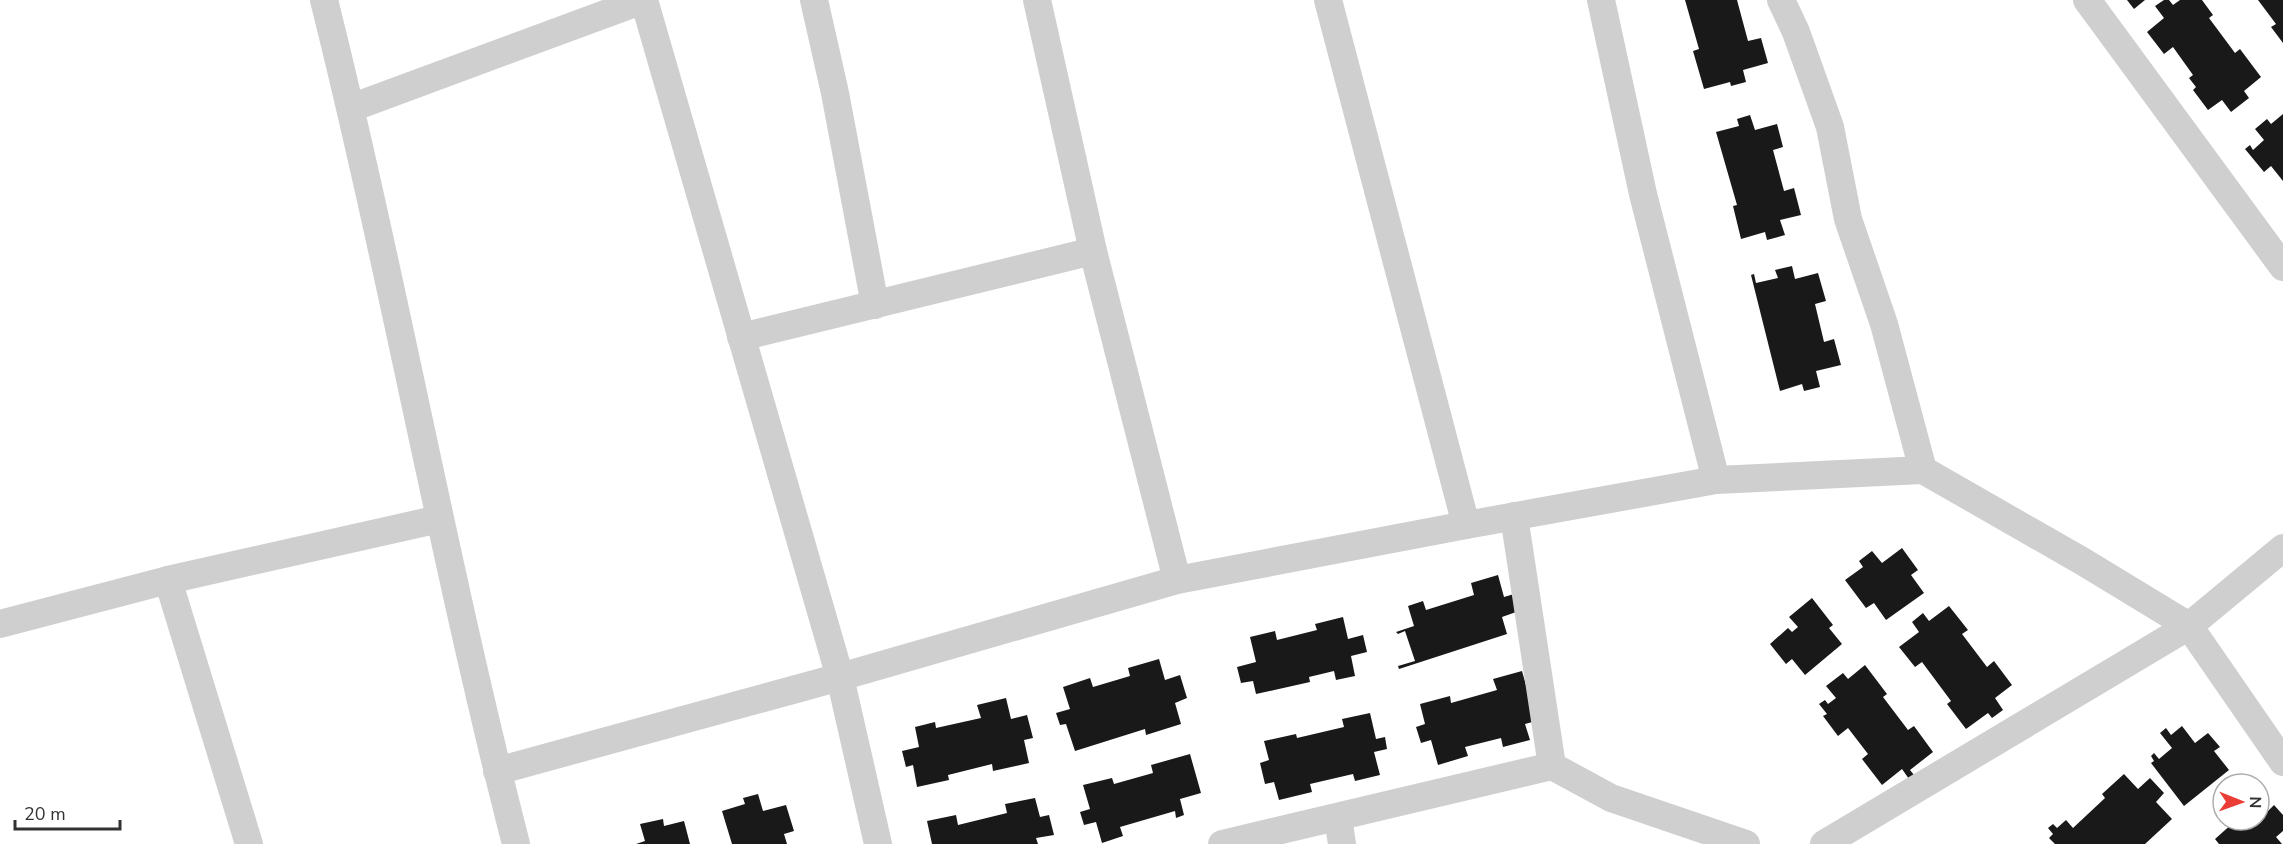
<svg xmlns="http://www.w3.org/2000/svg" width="2283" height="844" viewBox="0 0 2283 844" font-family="'Nunito Sans',sans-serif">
<rect width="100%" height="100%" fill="#fff"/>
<g fill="#191919">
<path d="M1685,0h52l11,41 13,-3 7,25 -25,7 3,12 -15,4 -1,-4 -26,7 -11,-38 6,-2z"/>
<path d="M2127,0h18l-11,9z"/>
<path d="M2164,0h5l4,5 7,-5h22l11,15 -4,3 26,35 5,-4 21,28 -17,14 5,7 -18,14 -9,-12 -14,10 -15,-20 3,-3 -7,-9 4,-3 -20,-28 -9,7 -17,-22 17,-14 -9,-12z"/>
<path d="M2258,0h25v43l-12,-16 5,-3z"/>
<path d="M2283,114v67l-12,-15 -7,6 -19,-23 5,-4 3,5 11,-10 -9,-11 12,-10 4,5z"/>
<path d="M1750,115l5,15 22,-6 6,23 -10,3 11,41 10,-3 7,27 -21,5 5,15 -18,5 -2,-8 -24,7 -8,-33 4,-1 -21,-73 23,-6 -2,-7z"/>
<path d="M1792,266l3,13 23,-6 8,28 -11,3 9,38 10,-3 7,26 -25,6 4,16 -16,4 -2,-7 -22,7 -29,-116 3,-1 2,9 22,-5 -3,-8z"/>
<path d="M1902,548l16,22 -7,5 13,18 -38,27 -12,-17 -8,5 -21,-28 18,-13 -4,-6 13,-10 10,12z"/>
<path d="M1498,575l6,22 10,-3 5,17 -17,6 5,17 -108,35 -1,-3 17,-5 -10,-30 -7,3 -2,-2 18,-6 -6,-20 15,-5 3,9 48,-15 -3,-12z"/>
<path d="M1812,598l21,27 -4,3 13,16 -37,31 -13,-16 -6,5 -16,-20 18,-16 4,4 6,-5 -9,-10z"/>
<path d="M1949,606l19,24 -6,4 25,33 7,-6 18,24 -17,13 8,12 -11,8 -4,-5 -22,16 -19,-25 4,-3 -29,-39 -7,5 -16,-20 20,-15 -7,-10 11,-9 6,8z"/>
<path d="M1343,617l5,22 15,-4 4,17 -16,4 4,20 -19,4 -2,-9 -25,6 1,5 -54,12 -3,-13 -12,2 -4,-16 19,-5 -6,-25 25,-6 2,9 40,-10 -2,-6z"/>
<path d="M1159,659l6,21 15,-5 7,23 -12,5 6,21 -35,11 -1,-6 -70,22 -9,-27 -6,1 -4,-12 14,-4 -7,-22 27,-9 3,9 37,-11 -2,-8z"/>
<path d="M1865,665l22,29 -4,3 25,33 6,-4 19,26 -23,18 4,5 -5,4 -7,-10 -20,16 -20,-26 6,-5 -20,-26 -10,8 -15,-20 4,-2 -8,-10 6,-4 3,4 8,-6 -10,-12 17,-13 5,6z"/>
<path d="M1522,671l14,50 -11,3 5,16 -27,7 -2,-9 -36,9 3,9 -30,9 -7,-25 -10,3 -5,-16 9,-3 -5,-20 30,-8 1,7 46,-13 -4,-11z"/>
<path d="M1006,698l5,21 16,-4 6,23 -9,2 5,23 -36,8 -1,-7 -44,11 1,5 -32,7 -4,-22 -7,2 -4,-16 17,-4 -4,-20 20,-5 1,6 45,-10 -4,-13z"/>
<path d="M1370,713l6,26 9,-2 2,12 -13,3 6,23 -25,6 -2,-7 -43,10 2,8 -33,8 -5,-18 -9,2 -5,-21 9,-3 -5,-19 32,-7 1,4 47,-11 -2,-8z"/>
<path d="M2182,726l13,17 13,-10 12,14 -6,4 15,19 -45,36 -33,-43 3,-2 -3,-5 3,-3 5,6 13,-11 -12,-15 6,-5 5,7z"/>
<path d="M1190,754l11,39 -21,6 4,16 -8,3 -1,-7 -55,16 3,9 -21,7 -6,-21 -12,3 -4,-13 10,-3 -7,-24 29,-7 2,6 39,-11 -2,-8z"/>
<path d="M2124,774l14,15 12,-11 14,15 -8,9 16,17 -27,25h-90l-6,-6 4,-4 -5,-6 5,-4 4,4 9,-8 7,8 32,-30 -3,-4z"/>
<path d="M758,794l5,17 23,-6 8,26 -10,3 3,10h-55l-10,-33 23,-7 -2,-6z"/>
<path d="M1035,798l5,19 9,-2 5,20 -18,3 2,6h-106l-5,-23 29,-6 2,10 49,-12 -2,-9z"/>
<path d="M2259,803l8,9 7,-7 9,10v16l-7,6 6,7h-63l-4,-5 18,-16 -3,-3h29z"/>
<path d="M663,819l1,7 20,-5 6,23h-54l9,-3 -5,-17z"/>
</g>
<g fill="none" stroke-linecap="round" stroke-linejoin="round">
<g stroke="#cfcfcf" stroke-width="28">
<path d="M324,0c70,280 120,564 192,844"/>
<path d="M644,0l196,677 38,167"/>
<path d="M814,0l21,93 40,212"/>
<path d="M1037,0l56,251 84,329"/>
<path d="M1328,0l138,525"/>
<path d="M1601,0l42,194 73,286"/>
<path d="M1781,0l15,32 34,95 18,92 36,105 39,146"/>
<path d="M2087,0l196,267"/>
<path d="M351,108l292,-108"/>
<path d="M741,337l352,-86"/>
<path d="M1514,516l38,250 59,32 135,46"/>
<path d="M168,580l81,264"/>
<path d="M0,624l168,-44 271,-61"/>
<path d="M497,771l343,-94 337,-97 289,-55 250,-45 207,-10 159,91 107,65 94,136"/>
<path d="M1338,817l4,27"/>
<path d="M1222,844l330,-78"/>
<path d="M1824,844l365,-218 94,-78"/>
</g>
</g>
<g transform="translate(2241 802) rotate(91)"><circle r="28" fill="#ffffff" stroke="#adadad" stroke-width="1.5"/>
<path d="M0-4.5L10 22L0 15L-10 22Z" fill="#e93d35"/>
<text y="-9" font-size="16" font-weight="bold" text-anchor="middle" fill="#323232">N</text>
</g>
<path d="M15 820v9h105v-9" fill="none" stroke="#323232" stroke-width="3"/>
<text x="24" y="820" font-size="18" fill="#323232" stroke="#ffffff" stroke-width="4.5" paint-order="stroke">20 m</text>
</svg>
